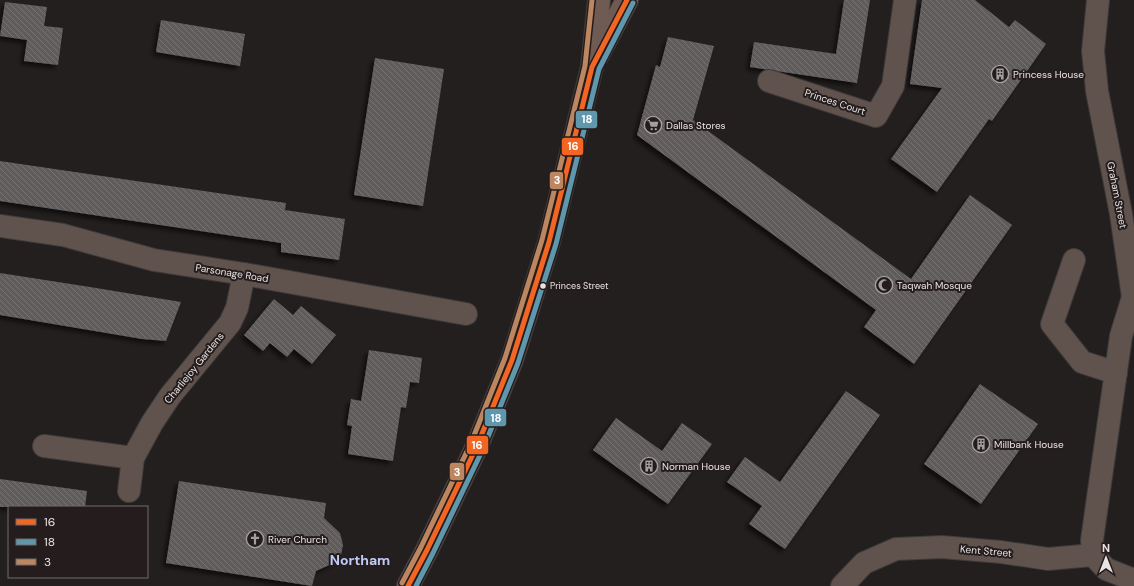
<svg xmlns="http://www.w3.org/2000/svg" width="1134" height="586" viewBox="0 0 1134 586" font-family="'DM Sans',sans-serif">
<defs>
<pattern id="building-back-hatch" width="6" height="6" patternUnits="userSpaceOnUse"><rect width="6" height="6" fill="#605c5c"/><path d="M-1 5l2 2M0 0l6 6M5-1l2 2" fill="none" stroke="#777373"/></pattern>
<filter id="shadow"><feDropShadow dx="-3.5" dy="3.5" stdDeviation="2" flood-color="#0009"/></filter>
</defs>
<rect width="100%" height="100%" fill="#231f1f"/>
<g fill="url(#building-back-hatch)" filter="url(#shadow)">
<path d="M844,0h26l-13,83 -107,-16 4,-25 82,12z"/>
<path d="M922,0h53l34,27 6,-7 31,24 -54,77 -3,-2 -52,73 -46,-33 51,-71 -32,-4z"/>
<path d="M5,2l42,5 -3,19 19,2 -5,37 -34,-4 3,-21 -27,-4z"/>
<path d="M161,20l84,14 -5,32 -84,-14z"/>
<path d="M668,37l46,9 -21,74 218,159 59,-84 42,30 -98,139 -50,-37 12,-17 -239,-175 19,-70 4,2z"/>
<path d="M375,58l69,11 -21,137 -69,-11z"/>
<path d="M0,161l286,42 -1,7 60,9 -6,41 -58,-8v-9l-281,-42z"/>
<path d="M0,273l90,14 91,15 -15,39 -24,-2 -142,-24z"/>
<path d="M274,299l19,16 8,-9 35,29 -24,29 -18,-15 -7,8 -17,-14 -7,8 -19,-16z"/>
<path d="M369,350l53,8 -3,25 -9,-1 -4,26 -5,-1 -8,54 -45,-7 4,-28 -5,-1 4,-26 10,2z"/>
<path d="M980,384l58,40 -57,80 -57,-40z"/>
<path d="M846,391l34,24 -95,134 -36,-25 13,-18 -35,-24 18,-25 35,25z"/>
<path d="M616,418l46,33 20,-28 30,21 -44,60 -75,-54z"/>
<path d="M0,479l87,12 -2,16h-85z"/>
<path d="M179,481l147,22 -2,15 16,15 3,12 -2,10 -5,7 -20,9 -4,15 -146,-23z"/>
</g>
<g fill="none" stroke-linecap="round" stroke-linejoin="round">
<defs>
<g id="minor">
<path d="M769,81l107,35 17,-30 12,-86"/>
<path d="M0,226l63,9 91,25 90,14 222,40"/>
<path d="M1074,260l-22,64 30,38 34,11"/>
<path d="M44,446l89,12 -4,33"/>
<path d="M133,458l19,-35 18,-27 60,-73 7,-15 7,-34"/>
<path d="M1093,555l-1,-15 29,-204 12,-39 -12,-83 -24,-123 -4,-40 5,-51"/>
<path d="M1093,555l13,14 28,11"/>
<path d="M842,586l22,-23 32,-14 46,-2 59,5 47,7 45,-4"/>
</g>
<g id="major">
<path d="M598,55l29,-55"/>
<path d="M408,586l19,-36 50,-104 35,-86 10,-32 27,-86 43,-175 7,-67"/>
</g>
</defs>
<use href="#minor" stroke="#3e3b3b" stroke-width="24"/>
<use href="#major" stroke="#3e3b3b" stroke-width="24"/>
<use href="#minor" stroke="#60524d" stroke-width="22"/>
<use href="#major" stroke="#705a54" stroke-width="22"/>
<defs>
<path id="bus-1" d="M408,586l19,-36 50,-104 35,-86 37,-118 43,-175 35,-67"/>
<path id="bus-2" d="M416,586l17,-33 50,-104 35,-86 38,-119 43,-175 34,-66"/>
<path id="bus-3" d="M402,583l19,-36 50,-104 34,-85 37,-118 43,-174 7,-66"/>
</defs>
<use href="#bus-1" stroke="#251d1d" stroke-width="8"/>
<use href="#bus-2" stroke="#251d1d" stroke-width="8"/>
<use href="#bus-3" stroke="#251d1d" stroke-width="8"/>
<use href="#bus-1" stroke="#f26522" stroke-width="5"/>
<use href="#bus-2" stroke="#5f98ad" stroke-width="5"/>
<use href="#bus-3" stroke="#bb8660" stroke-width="5"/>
</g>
<defs>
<symbol id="building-ring" viewBox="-11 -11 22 22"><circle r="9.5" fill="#251d1d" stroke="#a49f9f" stroke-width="1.5"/><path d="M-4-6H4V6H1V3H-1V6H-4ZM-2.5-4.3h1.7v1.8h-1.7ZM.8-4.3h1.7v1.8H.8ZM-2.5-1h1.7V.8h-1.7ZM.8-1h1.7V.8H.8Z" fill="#a49f9f"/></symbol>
<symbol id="supermarket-ring" viewBox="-11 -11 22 22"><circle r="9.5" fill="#251d1d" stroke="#a49f9f" stroke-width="1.5"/><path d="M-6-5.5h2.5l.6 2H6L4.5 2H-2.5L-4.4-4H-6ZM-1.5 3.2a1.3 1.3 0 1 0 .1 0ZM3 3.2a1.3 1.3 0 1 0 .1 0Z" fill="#a49f9f"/></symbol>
<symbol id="mosque-ring" viewBox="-11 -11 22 22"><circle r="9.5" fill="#251d1d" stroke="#a49f9f" stroke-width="1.5"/><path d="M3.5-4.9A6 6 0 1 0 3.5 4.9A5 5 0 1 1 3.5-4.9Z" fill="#a49f9f"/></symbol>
<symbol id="church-ring" viewBox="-11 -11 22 22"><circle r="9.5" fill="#251d1d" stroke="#a49f9f" stroke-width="1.5"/><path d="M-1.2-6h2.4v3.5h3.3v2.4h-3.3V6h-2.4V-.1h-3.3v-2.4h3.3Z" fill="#a49f9f"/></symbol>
</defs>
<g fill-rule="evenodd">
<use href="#building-ring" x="990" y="64" width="20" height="20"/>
<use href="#supermarket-ring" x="643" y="115" width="20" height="20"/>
<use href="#mosque-ring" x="874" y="275" width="20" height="20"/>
<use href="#building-ring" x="971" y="434" width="20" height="20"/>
<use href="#building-ring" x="639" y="456" width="20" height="20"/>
<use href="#church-ring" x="245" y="529" width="20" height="20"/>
</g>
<circle fill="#e9e4e4" stroke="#251d1d" stroke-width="1.5" cx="543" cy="286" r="3.5"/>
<g text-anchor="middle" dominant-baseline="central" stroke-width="4" stroke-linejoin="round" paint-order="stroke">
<g font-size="9" fill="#e9e4e4" stroke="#251d1d" text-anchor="start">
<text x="550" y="286">Princes Street</text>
</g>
<g font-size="10" fill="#e9e4e4" stroke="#251d1d" text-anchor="start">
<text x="1013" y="74">Princess House</text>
<text x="666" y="125">Dallas Stores</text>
<text x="897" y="285">Taqwah Mosque</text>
<text x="994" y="444">Millbank House</text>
<text x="662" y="466">Norman House</text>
<text x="268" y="539">River Church</text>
</g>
<g font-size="10" fill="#e9e4e4" stroke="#251d1d">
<text transform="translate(835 102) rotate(18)">Princes Court</text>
<text transform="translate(1117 195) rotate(79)">Graham Street</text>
<text transform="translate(232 273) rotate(9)">Parsonage Road</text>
<text transform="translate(194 368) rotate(-51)">Charliejoy Gardens</text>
<text transform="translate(986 551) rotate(5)">Kent Street</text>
</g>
<g font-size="14" font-weight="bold" fill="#bdcbf5" stroke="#251d1d">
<text x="360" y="560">Northam</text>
</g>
</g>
<g stroke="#251d1d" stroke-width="1.5">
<rect x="575" y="110" width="23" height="19" rx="4" fill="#5f98ad"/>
<rect x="561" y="137" width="23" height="19" rx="4" fill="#f26522"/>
<rect x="549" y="171" width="15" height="19" rx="4" fill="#bb8660"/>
<rect x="484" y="408" width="23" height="19" rx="4" fill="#5f98ad"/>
<rect x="466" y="435" width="23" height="20" rx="4" fill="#f26522"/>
<rect x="449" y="462" width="16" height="19" rx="4" fill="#bb8660"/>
</g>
<g font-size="11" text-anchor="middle" font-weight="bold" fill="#fff">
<text x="587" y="123">18</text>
<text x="573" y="150">16</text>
<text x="557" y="184">3</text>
<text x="496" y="422">18</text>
<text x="477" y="449">16</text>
<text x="457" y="476">3</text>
</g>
<rect x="8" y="506" width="140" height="72" fill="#251d1d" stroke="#736d6d"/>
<rect x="16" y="519" width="20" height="6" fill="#f26522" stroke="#736d6d"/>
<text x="44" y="526" font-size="12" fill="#e9e4e4">16</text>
<rect x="16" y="539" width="20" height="6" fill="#5f98ad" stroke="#736d6d"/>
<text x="44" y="546" font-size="12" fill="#e9e4e4">18</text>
<rect x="16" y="559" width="20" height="6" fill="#bb8660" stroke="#736d6d"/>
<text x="44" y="566" font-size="12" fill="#e9e4e4">3</text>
<g transform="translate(1106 558)" stroke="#251d1d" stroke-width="3" paint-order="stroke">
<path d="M0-3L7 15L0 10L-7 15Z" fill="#e9e4e4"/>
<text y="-6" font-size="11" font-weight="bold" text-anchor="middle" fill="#e9e4e4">N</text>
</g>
</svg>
